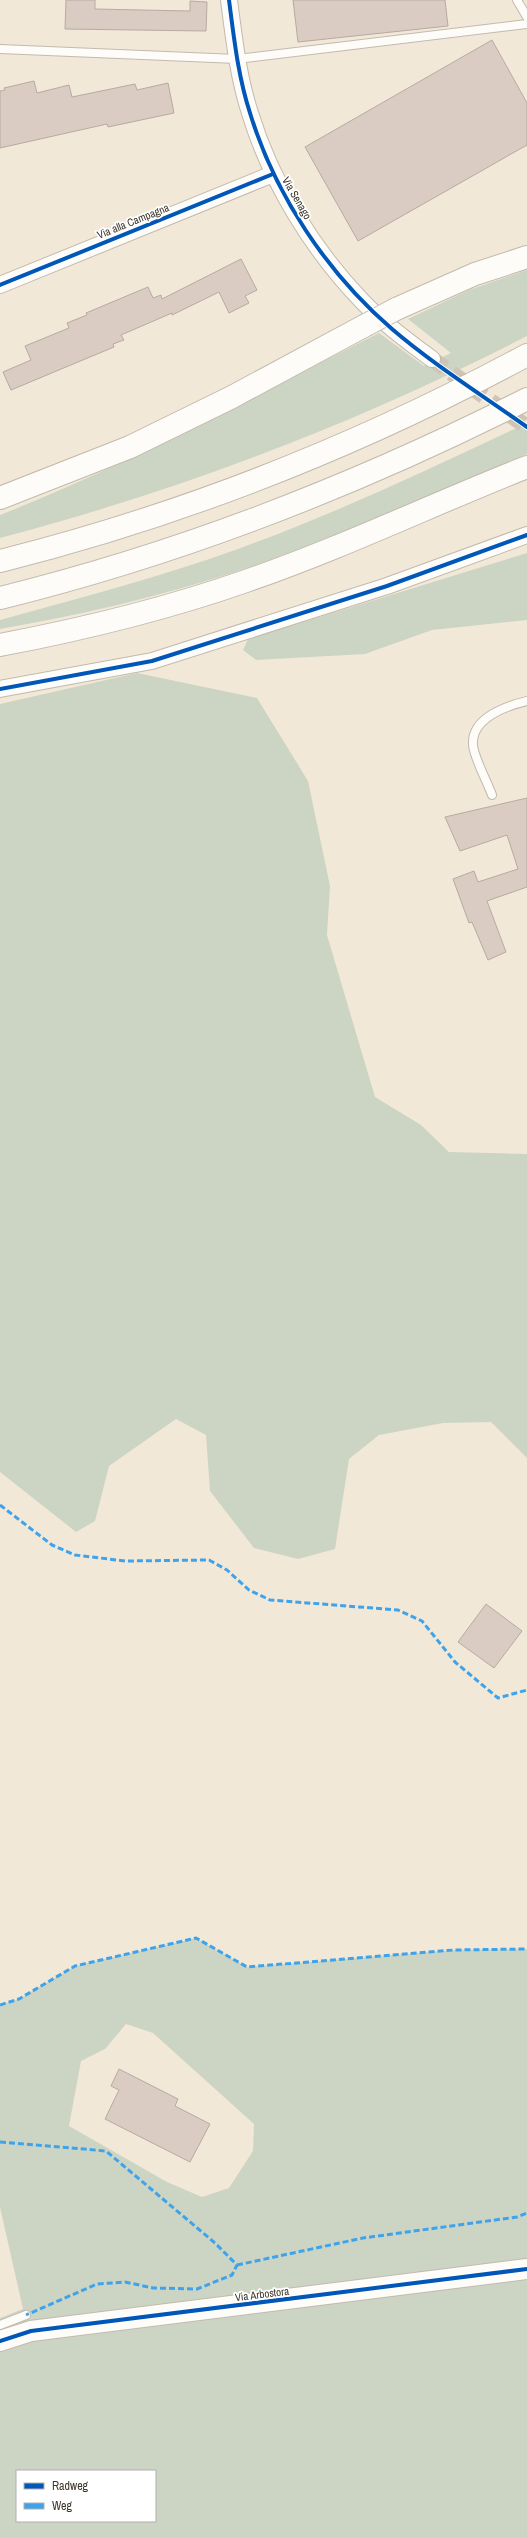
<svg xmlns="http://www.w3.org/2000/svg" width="527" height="2538" viewBox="0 0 527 2538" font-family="'Archivo Narrow',sans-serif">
<rect width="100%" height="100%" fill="#f2e8d8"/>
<g fill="#ccd5c3" fill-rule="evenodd">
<path d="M527,270v66c-167,86 -345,154 -527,202v-23c132,-52 253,-118 379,-182l45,33 27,-13 -43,-34 61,-29z"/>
<path d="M527,423v31c-97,39 -192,85 -292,118 -77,25 -155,43 -235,57v-9c80,-22 160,-43 238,-71 99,-36 194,-81 289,-126z"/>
<path d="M527,553v67l-95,10 -67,24 -109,6 -13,-10 5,-11z"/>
<path d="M137,673l120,25 51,83 22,105 -3,49 48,162 46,28 28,27 78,2v304l-36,-36 -48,1 -64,12 -30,24 -14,90 -37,10 -44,-11 -44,-57 -4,-56 -30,-16 -67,47 -14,55 -19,11 -76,-60v-768z"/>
<path d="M196,1938l51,29 207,-17 73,-1v589h-527v-220l23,-9 -23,-102v-202l19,-6 56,-33zM126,2024l27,9 101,91 -1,27 -24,37 -27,9 -35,-15 -98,-56 12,-65 24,-12zM17,2471h138v50h-138z"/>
</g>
<g fill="#daccc3" stroke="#b6aaa2">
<path d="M66,0h29v9l95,2v-10l17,1 -1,29 -141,-2z"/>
<path d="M293,0h152l3,26 -150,16z"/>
<path d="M492,40l35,63v42l-169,96 -53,-94z"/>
<path d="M34,81l3,12 32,-8 3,12 63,-13 2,6 31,-7 6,30 -66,14 -1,-3 -107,24v-57l5,-1 -1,-2z"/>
<path d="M241,259l16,31 -12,6 4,7 -20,10 -10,-21 -47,23v-2l-51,22 3,5 -11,4 1,3 -103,43 -8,-18 28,-12 -6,-14 44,-18 -2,-5 20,-8 -1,-2 62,-26 5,11 8,-3 1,4z"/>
<path d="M527,798v89l-40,14 19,51 -18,8 -16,-38 -3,1 -16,-44 21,-8 4,11 40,-13 -11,-34 -47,16 -15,-34z"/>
<path d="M486,1604l36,27 -28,37 -36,-26z"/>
<path d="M119,2069l59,30 -3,7 35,18 -20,38 -85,-43 14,-29 -8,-4z"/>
</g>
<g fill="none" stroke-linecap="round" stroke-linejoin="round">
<path stroke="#cec5b6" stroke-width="16" stroke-dasharray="16 8" stroke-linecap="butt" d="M432,359l95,68"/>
<defs>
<g id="service">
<path d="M517,0l10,17"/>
<path d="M0,49l237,10 290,-35"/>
<path d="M492,795c-5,-14 -18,-37 -19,-50 -2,-27 33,-39 54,-44"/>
<path d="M0,2325l26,-10"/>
</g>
<g id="minor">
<path d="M229,0c5,38 9,76 21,113 21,69 62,136 112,188 21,22 45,40 70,58"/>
<path d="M0,285l273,-111"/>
<path d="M0,689l152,-28 235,-75 140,-51"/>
</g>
<path id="tertiary" d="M0,2341l31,-10 496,-62"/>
<g id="motorway">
<path d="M396,309l79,-35 52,-17"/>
<path d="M0,498l130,-51 102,-50 132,-71"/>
<path d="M0,561c184,-46 360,-116 527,-206"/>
<path d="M0,598c183,-45 359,-114 527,-199"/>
<path d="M0,645c84,-16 166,-36 246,-64 96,-33 187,-77 281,-114"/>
</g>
</defs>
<use href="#service" stroke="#c2baae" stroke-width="10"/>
<use href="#minor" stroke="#c2baae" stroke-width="18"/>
<use href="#tertiary" stroke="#c2baae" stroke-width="22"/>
<use href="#motorway" stroke="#c2baae" stroke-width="24"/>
<use href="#service" stroke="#fdfcf9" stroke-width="8"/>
<use href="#minor" stroke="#fdfcf9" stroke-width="16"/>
<use href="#tertiary" stroke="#fdfcf9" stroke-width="20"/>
<use href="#motorway" stroke="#fdfcf9" stroke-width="22"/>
<defs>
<path id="motorway-bridge" d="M364,326l32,-17"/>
</defs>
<use href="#motorway-bridge" stroke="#c2baae" stroke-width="24" stroke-linecap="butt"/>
<use href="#motorway-bridge" stroke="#fdfcf9" stroke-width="22"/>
<g stroke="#3fa3eb" stroke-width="3" stroke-dasharray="6 3" stroke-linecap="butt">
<path d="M0,1505l52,40 23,10 50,6 84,-1 18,10 22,20 21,10 128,10 24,11 33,41 43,36 29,-8"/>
<path d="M0,2005l19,-6 56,-33 121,-28 51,29 207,-17 73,-1"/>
<path d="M0,2142l106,9 109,92 22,22 -5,10 -35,14 -44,-1 -28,-6 -28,2 -71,31"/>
<path d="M237,2265l126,-27 154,-21 10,-4"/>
</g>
<defs>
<g id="cycleway">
<path d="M229,0c5,38 9,76 21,113 25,82 77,160 142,216 42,36 90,66 135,98"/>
<path d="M0,285l273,-111"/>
<path d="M0,689l152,-28 235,-75 140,-51"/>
<path d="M0,2341l31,-10 496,-62"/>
</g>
</defs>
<use href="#cycleway" stroke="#fff" stroke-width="6"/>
<use href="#cycleway" stroke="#0057b8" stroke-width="4"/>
</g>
<g text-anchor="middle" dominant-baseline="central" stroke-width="3.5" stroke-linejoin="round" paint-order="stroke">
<g font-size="11" fill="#3f372c" stroke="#fff">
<text transform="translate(297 198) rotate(60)">Via Senago</text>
<text transform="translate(133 221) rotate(-22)">Via alla Campagna</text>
<text transform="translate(262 2294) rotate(-7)">Via Arbostora</text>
</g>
</g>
<rect x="16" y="2470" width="140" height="52" fill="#ffffff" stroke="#b2afab"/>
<rect x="24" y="2483" width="20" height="6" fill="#0057b8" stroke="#b2afab"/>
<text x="52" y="2490" font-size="12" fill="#3f372c">Radweg</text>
<rect x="24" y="2503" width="20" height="6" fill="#3fa3eb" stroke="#b2afab"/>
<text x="52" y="2510" font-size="12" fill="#3f372c">Weg</text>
</svg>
